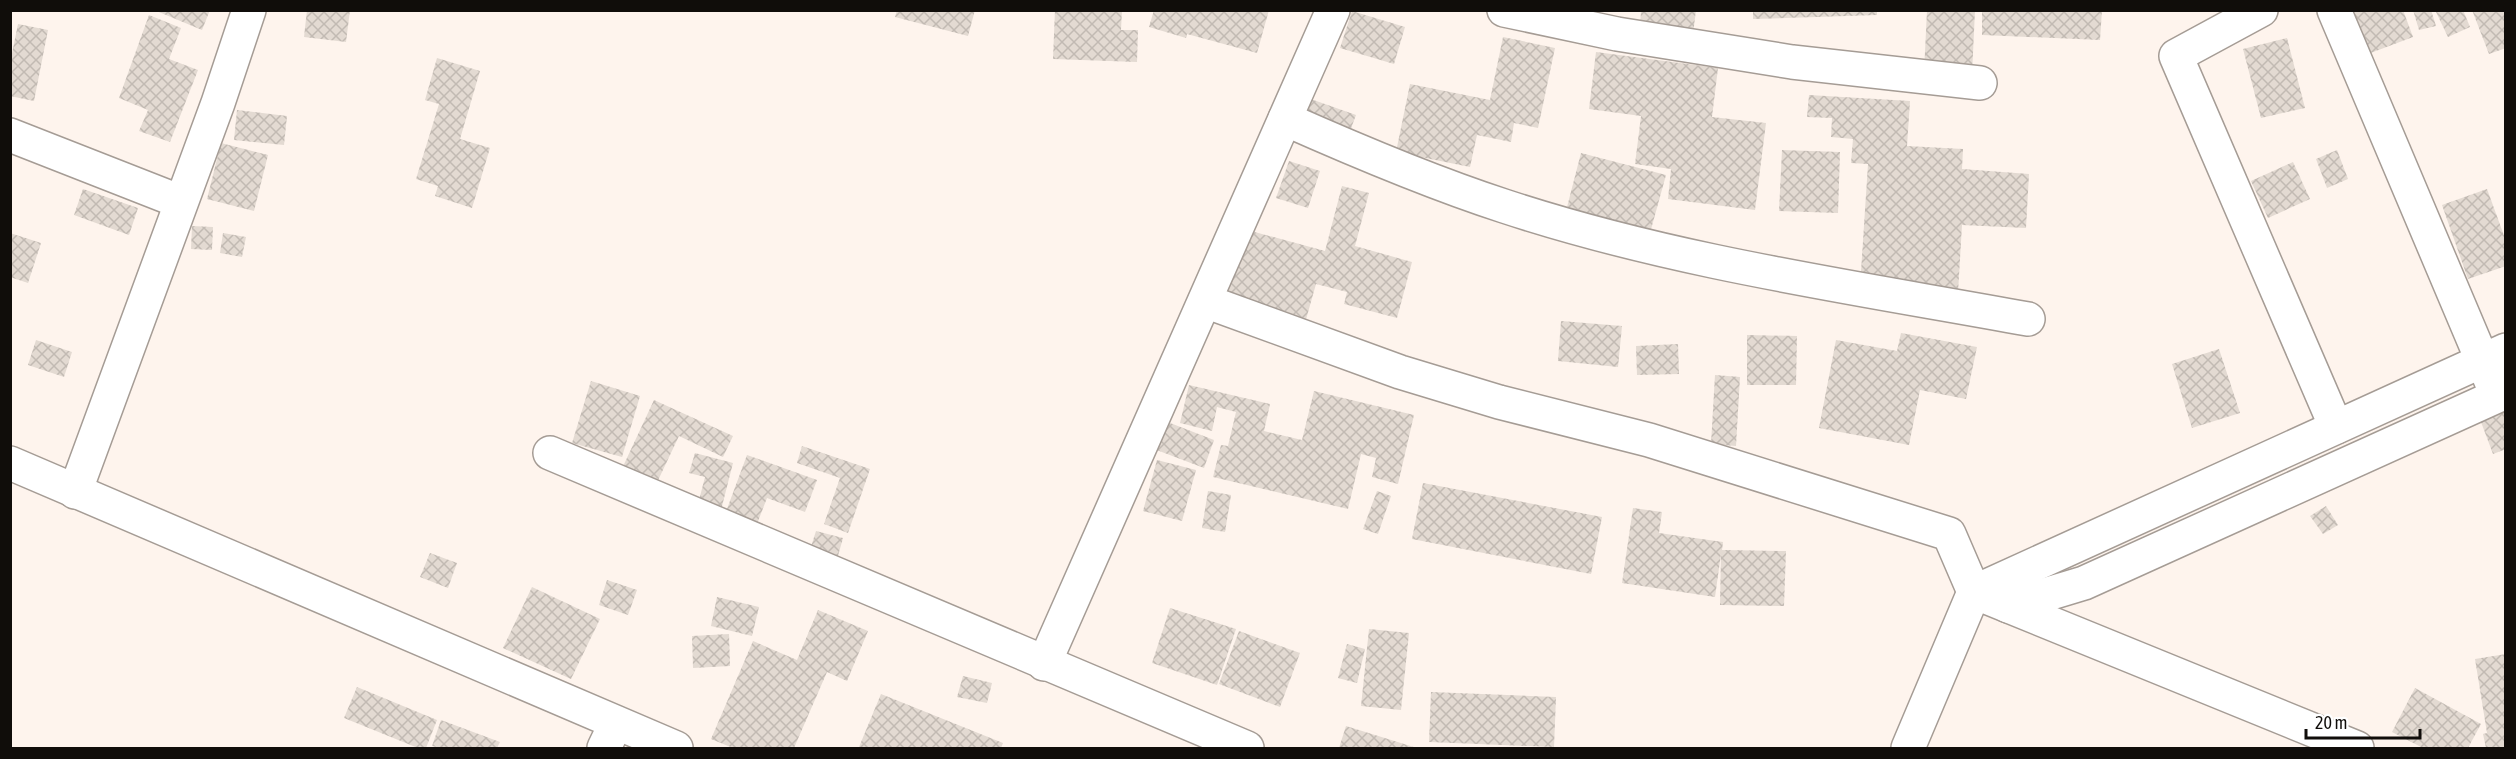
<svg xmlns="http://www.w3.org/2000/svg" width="2516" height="759" viewBox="0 0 2516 759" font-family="'Asap Condensed',sans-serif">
<defs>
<pattern id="building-cross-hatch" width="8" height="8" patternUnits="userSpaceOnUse" patternTransform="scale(1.5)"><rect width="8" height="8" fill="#e3dad2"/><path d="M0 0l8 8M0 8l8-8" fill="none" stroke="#c2bab3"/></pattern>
</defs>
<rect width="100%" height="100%" fill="#fef4ed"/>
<g fill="url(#building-cross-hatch)">
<path d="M154,10h56l-8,20z"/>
<path d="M307,10h43l-4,32 -42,-5z"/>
<path d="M897,10h78l-7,26 -73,-19z"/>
<path d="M1055,10h67l-1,20h17l-1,32 -84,-3z"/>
<path d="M1154,10h115l-12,43 -70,-19 -1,4 -37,-11z"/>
<path d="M1641,10h55l-3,24 -53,-5z"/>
<path d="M1753,10h124v5l-124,4z"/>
<path d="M1927,10h48l-3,65 -48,-2z"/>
<path d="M1982,10h120l-2,30 -118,-5z"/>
<path d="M2351,10h52l10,27 -45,17z"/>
<path d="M2413,10h18l5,16 -17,4z"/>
<path d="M2435,10h28l7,17 -22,10z"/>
<path d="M2472,10h34v38l-17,6z"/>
<path d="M1352,11l53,16 -11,37 -54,-16z"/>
<path d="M149,15l32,13 -12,31 29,11 -28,72 -31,-11 9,-21 -29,-12z"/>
<path d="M18,24l30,6 -14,71 -24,-5v-33z"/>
<path d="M1503,37l52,11 -17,80 -24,-5 -3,19 -34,-7 -7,32 -74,-15 14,-68 80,16z"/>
<path d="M2287,38l18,70 -44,10 -18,-69z"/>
<path d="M1596,52l122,16 -6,49 54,6 -11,87 -87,-11 3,-30 -36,-5 6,-48 -52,-7z"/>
<path d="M437,58l43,13 -20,68 30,9 -18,60 -37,-12 3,-10 -22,-7 23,-75 -14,-4z"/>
<path d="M1809,95l101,6 -3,45 56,3 -1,20 67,5 -3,54 -64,-3 -4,68 -98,-6 8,-123 -17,-1 2,-24 -22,-2 1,-19 -25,-1z"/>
<path d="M1305,97l51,18 -9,24 -51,-18z"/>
<path d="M237,110l50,6 -3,29 -50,-5z"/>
<path d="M221,143l47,12 -14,56 -47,-12z"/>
<path d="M1782,150l58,2 -2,61 -59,-2z"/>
<path d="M2337,150l11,29 -21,9 -11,-29z"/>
<path d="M1581,153l85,22 -16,58 -84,-22z"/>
<path d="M1289,161l31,10 -12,37 -32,-10z"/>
<path d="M2293,162l17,37 -42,19 -17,-37z"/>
<path d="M1342,186l27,7 -14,53 57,16 -15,56 -53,-14 3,-12 -31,-8 -11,39 -84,-22 19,-73 85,23z"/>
<path d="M83,189l55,19 -9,27 -55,-20z"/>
<path d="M2487,189l19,52v25l-38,13 -26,-74z"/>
<path d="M192,226l21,1 -1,23 -21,-1z"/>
<path d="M10,233l31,10 -13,40 -18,-6z"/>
<path d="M223,233l23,4 -4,20 -22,-4z"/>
<path d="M1561,321l61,5 -4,41 -60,-6z"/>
<path d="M1901,333l76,14 -11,52 -46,-9 -11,55 -90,-17 17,-88 61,11z"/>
<path d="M1747,335l50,1 -1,49h-49z"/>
<path d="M36,340l36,12 -8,25 -36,-12z"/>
<path d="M1678,344l1,30 -42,1 -1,-29z"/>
<path d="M2219,349l21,64 -48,15 -20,-64z"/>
<path d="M1715,375l25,2 -4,69 -25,-2z"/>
<path d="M591,381l49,15 -18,61 -50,-14z"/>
<path d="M1189,385l81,19 -6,27 38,9 12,-49 100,24 -16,69 -26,-7 4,-19 -15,-4 -13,55 -135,-32 8,-32 7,1 8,-34 -19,-5 -5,24 -32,-8z"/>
<path d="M654,400l79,36 -10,21 -44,-21 -26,55 -34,-16z"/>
<path d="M2506,404v45l-13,5 -15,-40z"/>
<path d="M1165,421l49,19 -10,28 -50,-19z"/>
<path d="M802,446l68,23 -22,64 -24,-9 16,-46 -43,-15z"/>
<path d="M695,453l38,10 -14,55 -23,-6 9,-35 -16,-4z"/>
<path d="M747,455l70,25 -12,32 -38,-14 -12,31 -31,-12z"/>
<path d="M1157,460l39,10 -14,51 -39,-10z"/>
<path d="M1423,483l179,34 -11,57 -179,-35z"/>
<path d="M1208,491l23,4 -6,37 -23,-4z"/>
<path d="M1377,491l14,5 -13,38 -15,-5z"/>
<path d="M2326,506l12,19 -15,9 -13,-18z"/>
<path d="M1633,508l29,4 -3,21 64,9 -1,8 64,1 -2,55 -64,-1 1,-51 -6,43 -93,-14z"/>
<path d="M816,531l27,7 -7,25 -28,-7z"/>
<path d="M430,553l27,10 -9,25 -28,-11z"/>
<path d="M607,580l30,10 -9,25 -29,-10z"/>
<path d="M532,587l68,32 -29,60 -68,-31z"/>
<path d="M717,597l42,10 -7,29 -41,-10z"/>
<path d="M1170,608l66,21 -19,56 -65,-22z"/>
<path d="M818,610l50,21 -21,50 -20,-9 -33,76h-61l-22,-9 42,-98 44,19z"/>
<path d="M1369,629l40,4 -8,77 -40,-4z"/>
<path d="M1239,631l61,22 -20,54 -61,-23z"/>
<path d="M729,634l1,32 -37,2 -1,-32z"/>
<path d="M1347,644l18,5 -8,34 -19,-5z"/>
<path d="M2506,654v94h-20l-3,-14 4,-1 -12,-74z"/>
<path d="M963,676l29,7 -5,20 -30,-6z"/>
<path d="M357,687l80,33 -11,28h-8l-74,-30z"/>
<path d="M2415,688l66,36 -13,24h-45l-31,-16z"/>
<path d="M1431,692l125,5 -2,50 -125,-5z"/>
<path d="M881,694l122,49 -2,5 -142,-1z"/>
<path d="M441,720l59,22 -3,6h-57l-8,-2z"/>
<path d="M1346,726l71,22h-78z"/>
</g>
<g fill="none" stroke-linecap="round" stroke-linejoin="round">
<defs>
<g id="minor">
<path d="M1504,10l113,24 175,28 188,21"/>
<path d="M2261,10l-85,46 160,371"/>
<path d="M2334,10l157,371"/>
<path d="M1285,119c72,32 145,63 219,87 170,56 349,81 524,113"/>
<path d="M10,135l171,67"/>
<path d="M1205,301l195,71 99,30 150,38 300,94 25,58 532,-242"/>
<path d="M550,453l697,295"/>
<path d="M10,463l666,285"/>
<path d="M75,492l143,-389 31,-93"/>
<path d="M2008,606l76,-23 422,-191"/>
<path d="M1044,664l289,-654"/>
<path d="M604,748l12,-25"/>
<path d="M1908,748l66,-156 383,156"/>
</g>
</defs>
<use href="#minor" stroke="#a59c95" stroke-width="36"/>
<use href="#minor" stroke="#fff" stroke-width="33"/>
</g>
<rect width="2516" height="759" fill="none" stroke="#100d0a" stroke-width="24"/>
<path d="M2306 729v9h114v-9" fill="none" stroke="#100d0a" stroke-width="3"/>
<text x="2315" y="729" font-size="18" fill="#100d0a" stroke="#ffffff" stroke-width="4.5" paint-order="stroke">20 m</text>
</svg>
